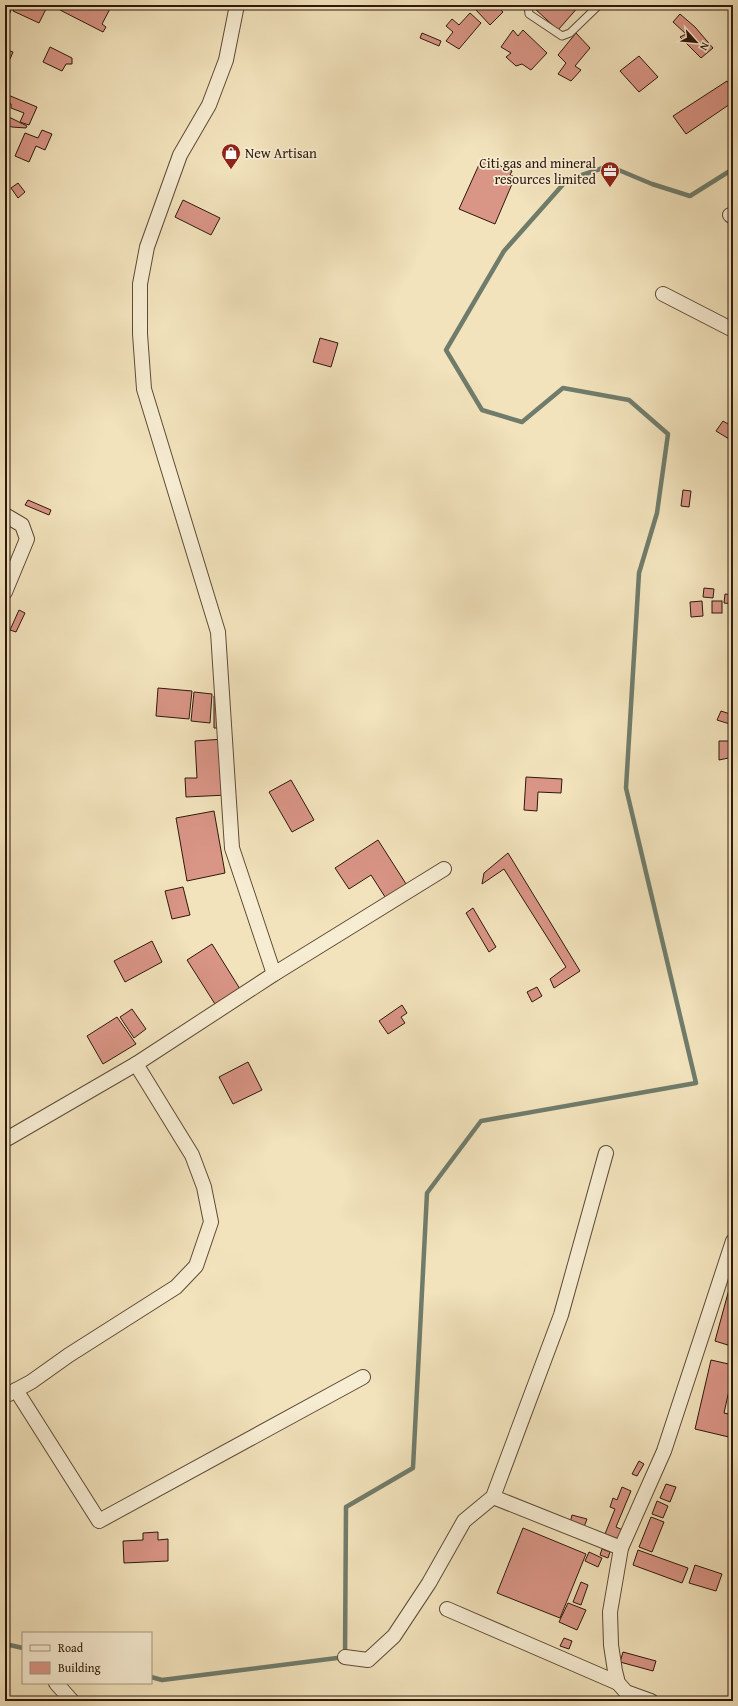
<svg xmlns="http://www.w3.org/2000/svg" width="738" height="1706" viewBox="0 0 738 1706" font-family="'Gentium Book Plus',serif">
<rect width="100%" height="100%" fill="#f2e3bc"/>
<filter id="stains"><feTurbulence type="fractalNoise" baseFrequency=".005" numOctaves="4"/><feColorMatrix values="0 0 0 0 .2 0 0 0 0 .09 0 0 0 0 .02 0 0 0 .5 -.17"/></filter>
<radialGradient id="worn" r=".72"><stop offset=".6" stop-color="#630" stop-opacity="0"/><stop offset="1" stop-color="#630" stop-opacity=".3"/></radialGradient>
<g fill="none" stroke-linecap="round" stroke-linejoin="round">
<g stroke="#707c6b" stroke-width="4.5">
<path d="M5,1644l18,4"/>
<path d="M151,1677l11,3 183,-23 1,-150 67,-39 14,-275 54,-72 215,-38 -70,-295 13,-215 18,-60 11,-79 -39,-34 -66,-12 -41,34 -40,-12 -36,-60 58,-99 63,-71 42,-14 43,18 38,12 43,-27"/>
</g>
</g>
<g fill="#d99586" stroke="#2d180b">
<path d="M5,5h8l-8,20z"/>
<path d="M16,5h26l5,2 -8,16 -26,-12z"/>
<path d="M62,5h50l-10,19 4,3 -3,5 -43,-22z"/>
<path d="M482,5h14l7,7 -13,13 -14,-15z"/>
<path d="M537,5h43l-22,25 -24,-22z"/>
<path d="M470,13l11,10 -22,26 -13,-8 7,-9 -7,-6 6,-7 7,6z"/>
<path d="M680,14l15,13 18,21 -12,10 -21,-21 6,-3 -13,-12z"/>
<path d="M513,30l5,6 5,-6 24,23 -16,17 -9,-6 -6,2 -10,-9 5,-4 -10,-6z"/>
<path d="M422,33l19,8 -2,5 -19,-8z"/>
<path d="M576,33l14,15 -15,18 6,4 -10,11 -13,-7 8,-11 -8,-8z"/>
<path d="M5,37l4,2 -4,10 8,3 -3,7 -5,-2z"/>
<path d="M50,47l22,11v6h-6l-4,7 -19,-9z"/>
<path d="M639,56l19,21 -19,15 -19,-21z"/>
<path d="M727,81l6,10v11l-47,32 -13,-18z"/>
<path d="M8,95l29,12 -8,18 -9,-3 4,-9 -13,-5v-4l-6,-2z"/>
<path d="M5,115l22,11 -1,2 -14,-1 -7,-3z"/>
<path d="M42,130l10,4 -7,16 -9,-4 -7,16 -14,-6 10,-23 13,5z"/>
<path d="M482,158l30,13 -2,4 5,2 -20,47 -36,-15z"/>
<path d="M18,183l7,9 -7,6 -7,-10z"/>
<path d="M183,200l37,18 -9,17 -36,-18z"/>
<path d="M320,338l18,5 -7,24 -18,-5z"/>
<path d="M723,421l10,6v6l-4,6 -13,-8z"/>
<path d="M683,490l8,1 -2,16 -8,-1z"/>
<path d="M28,500l23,10 -2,5 -24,-10z"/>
<path d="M704,588l10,1 -1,9 -10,-1z"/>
<path d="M725,594l8,1v9l-9,-1z"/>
<path d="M702,601l1,15 -12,1 -1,-15z"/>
<rect x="712" y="601" width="10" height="12"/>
<path d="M19,610l6,3 -9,19 -6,-2z"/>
<path d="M158,688l34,3 -3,28 -33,-3z"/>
<path d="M194,692l18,2 -2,29 -19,-2z"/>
<path d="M214,696h7l2,32h-9z"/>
<path d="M721,711l12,4v10l-16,-5z"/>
<path d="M224,739l3,56 -41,2 -1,-19h12l-2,-37z"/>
<path d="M719,741h14v16l-14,3z"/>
<path d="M526,777l36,2 -1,14 -23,-1 -1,19 -13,-1z"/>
<path d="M291,780l23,40 -22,12 -23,-40z"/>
<path d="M214,811l11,62 -38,8 -11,-63z"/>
<path d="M378,840l30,47 -21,13 -16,-25 -22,14 -14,-21z"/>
<path d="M508,853l72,118 -26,17 -4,-9 16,-12 -62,-98 -22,15 2,-11z"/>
<path d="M183,887l7,28 -18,4 -7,-28z"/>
<path d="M473,908l23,39 -7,5 -23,-39z"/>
<path d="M152,941l10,21 -37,20 -11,-21z"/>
<path d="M212,944l28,45 -25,15 -28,-44z"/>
<path d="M537,987l5,9 -10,6 -5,-10z"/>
<path d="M402,1005l5,8 -6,4 4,6 -17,11 -9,-13z"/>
<path d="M132,1009l14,20 -12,9 -14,-21z"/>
<path d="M117,1017l19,27 -33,20 -16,-28z"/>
<path d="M248,1062l14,28 -29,14 -14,-27z"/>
<path d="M731,1282l2,1v55l-2,8 -16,-5z"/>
<path d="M711,1360l22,5v21h-3l-6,27 4,1 5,-21v45l-38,-9z"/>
<path d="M639,1461l5,3 -7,12 -5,-2z"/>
<path d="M666,1484l10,3 -6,15 -10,-4z"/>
<path d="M622,1487l9,4 -15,36 9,4 -4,9 -16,-6 10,-25 -5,-2 3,-9 4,2z"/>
<path d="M657,1501l11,5 -5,12 -11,-4z"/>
<path d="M572,1515l15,4 -3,8 -14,-4z"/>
<path d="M651,1517l13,5 -12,30 -13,-5z"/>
<path d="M523,1528l63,26 -26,64 -63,-25z"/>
<path d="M158,1532v8l10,-1v22l-44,2 -1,-22 20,-1v-7z"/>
<path d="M602,1549l8,3 -2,6 -8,-3z"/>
<path d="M638,1550l50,18 -6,15 -49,-18z"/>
<path d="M589,1552l13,6 -4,9 -13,-6z"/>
<path d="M695,1565l27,9 -6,17 -27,-8z"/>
<path d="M581,1582l7,3 -7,20 -8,-3z"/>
<path d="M568,1603l18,7 -9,20 -18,-8z"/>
<path d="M564,1638l8,3 -3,8 -9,-3z"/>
<path d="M623,1652l33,9 -3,10 -33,-9z"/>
</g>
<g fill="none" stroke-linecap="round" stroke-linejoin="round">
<defs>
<path id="lane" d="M528,5l1,9 33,22 8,-3 29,-28"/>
<g id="street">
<path d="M237,5l-11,55 -17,45 -29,50 -33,92 -7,37v50l4,55 74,243 14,216 42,126"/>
<path d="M730,215l3,2"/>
<path d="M663,294l70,36"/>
<path d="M5,515l17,10 5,14 -22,53"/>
<path d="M5,1140l131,-76 138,-90 170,-105"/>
<path d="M16,1390l83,131 264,-144"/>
<path d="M5,1396l26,-14 38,-27 107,-68 20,-21 15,-44 -7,-35 -12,-32 -56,-91"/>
<path d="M493,1497l128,51"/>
<path d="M447,1609l171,74"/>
<path d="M345,1657l23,3 26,-24 35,-53 35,-62 29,-24 68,-182 45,-162"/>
<path d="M56,1683l16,18"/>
<path d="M651,1701l-25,-9 -8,-9 -3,-12 -4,-26 -1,-33 11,-64 43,-97 69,-210"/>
</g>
</defs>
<use href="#lane" stroke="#5e4b37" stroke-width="9"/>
<use href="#street" stroke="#5e4b37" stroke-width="16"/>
<use href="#lane" stroke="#f7edd3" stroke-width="7"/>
<use href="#street" stroke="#f7edd3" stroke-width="14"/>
</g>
<defs>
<symbol id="shop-pin" viewBox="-11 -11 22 30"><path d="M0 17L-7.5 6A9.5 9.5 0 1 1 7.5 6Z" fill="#8f2418" stroke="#f7edd3"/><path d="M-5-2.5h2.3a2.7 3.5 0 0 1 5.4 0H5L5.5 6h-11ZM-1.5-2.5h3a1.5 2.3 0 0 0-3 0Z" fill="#fff"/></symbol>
<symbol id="office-pin" viewBox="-11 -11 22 30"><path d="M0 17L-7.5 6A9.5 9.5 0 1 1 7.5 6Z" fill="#8f2418" stroke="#f7edd3"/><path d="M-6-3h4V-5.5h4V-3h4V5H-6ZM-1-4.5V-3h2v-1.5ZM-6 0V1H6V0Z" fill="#fff"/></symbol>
</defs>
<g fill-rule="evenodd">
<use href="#shop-pin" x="220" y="142" width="22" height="30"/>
<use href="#office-pin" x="599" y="160" width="22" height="30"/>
</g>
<g text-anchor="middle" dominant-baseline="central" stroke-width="3.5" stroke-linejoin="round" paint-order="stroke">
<g font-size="14" fill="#2d180b" stroke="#f7edd3" text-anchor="start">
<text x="245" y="153">New Artisan</text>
<text x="596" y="163" text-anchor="end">Citi gas and mineral<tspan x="596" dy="16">resources limited</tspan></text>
</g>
</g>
<rect width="738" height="1706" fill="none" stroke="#f2e3bc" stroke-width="20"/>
<rect x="6" y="6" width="726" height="1694" fill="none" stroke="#2d180b" stroke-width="2"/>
<rect x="10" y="10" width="718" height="1686" fill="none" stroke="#2d180b"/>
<rect x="22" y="1632" width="130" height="52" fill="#f7edd3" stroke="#a69883"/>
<rect x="30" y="1645" width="20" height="6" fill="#f7edd3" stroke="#a69883"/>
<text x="58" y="1652" font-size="12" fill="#2d180b">Road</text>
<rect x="30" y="1662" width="20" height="12" fill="#d99586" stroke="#a69883"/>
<text x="58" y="1672" font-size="12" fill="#2d180b">Building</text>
<g transform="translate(696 42) rotate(117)" stroke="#f7edd3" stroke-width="3" paint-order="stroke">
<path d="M0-3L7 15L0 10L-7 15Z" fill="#2d180b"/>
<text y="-6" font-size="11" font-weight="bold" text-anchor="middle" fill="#2d180b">N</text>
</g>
<rect width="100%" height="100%" filter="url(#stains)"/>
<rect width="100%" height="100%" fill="url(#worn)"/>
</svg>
